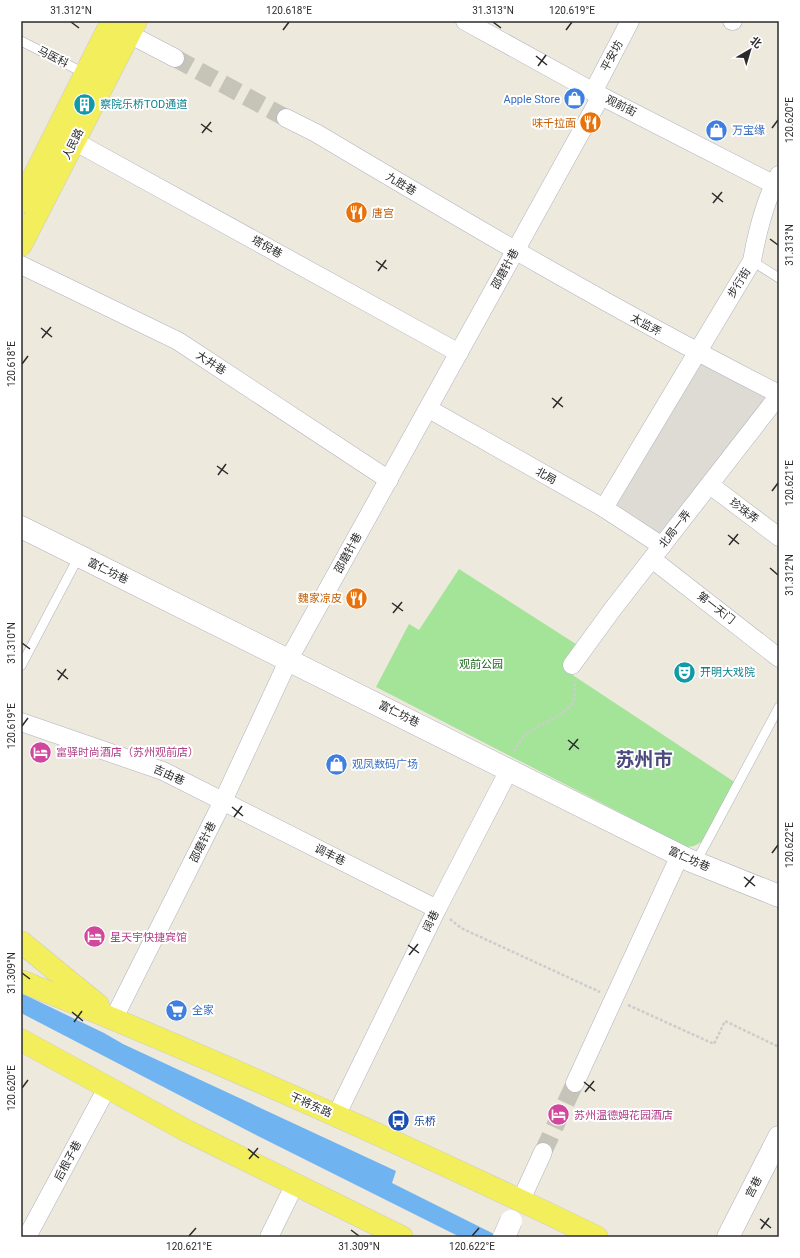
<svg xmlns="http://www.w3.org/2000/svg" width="800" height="1258" viewBox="0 0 800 1258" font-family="Roboto,'Noto Sans SC',sans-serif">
<rect width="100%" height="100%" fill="#ede9dd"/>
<path fill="#a3e499" d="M459,569l120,77 -14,24 171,113 -33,58 -9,5 -7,1 -311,-160 33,-63 10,6z"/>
<path fill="#dddbd4" d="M696,352l83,42 -117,152 -58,-38z"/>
<path fill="#6fb4f0" d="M21,993l83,40 19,11 273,127 -4,12 108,54h-40l-202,-101 -237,-123z"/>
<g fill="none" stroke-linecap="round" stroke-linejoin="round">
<g stroke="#c6c3b9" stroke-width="18" stroke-dasharray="18 9" stroke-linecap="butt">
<path d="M175,58l111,60"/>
<path d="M543,1152l32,-69"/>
</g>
<defs>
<g id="lane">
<path d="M21,41l65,33"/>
<path d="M752,261l27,17"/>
<path d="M21,666l58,-110"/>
<path d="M696,862l83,-155"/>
</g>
<g id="street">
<path d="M465,21l136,75 178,91"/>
<path d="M732,21h1"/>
<path d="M129,34l46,24"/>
<path d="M593,92l37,-71"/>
<path d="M286,118l30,15c153,91 305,181 463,261"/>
<path d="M74,141l385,212"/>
<path d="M21,265l157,76 211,139"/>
<path d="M429,409l175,99 58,38"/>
<path d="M710,485l69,52"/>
<path d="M604,508l148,-247c5,-28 13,-61 27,-86"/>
<path d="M652,559l127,99"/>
<path d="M572,665l40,-55 167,-215"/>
<path d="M21,722l142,49 274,138"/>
<path d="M114,1018l109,-217 66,-142 312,-563"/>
<path d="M575,1083l105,-228"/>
<path d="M336,1116l101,-207 72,-139"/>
<path d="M521,1200l22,-48"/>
<path d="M28,1235l79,-147"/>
<path d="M269,1237l26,-53"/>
</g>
<g id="secondary">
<path d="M21,527l668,333 90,36"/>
<path d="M728,1237l51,-100"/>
</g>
<g id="primary">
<path d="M21,202l91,-181"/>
<path d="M21,245l115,-224"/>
<path d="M21,942l77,63"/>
<path d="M21,981c195,79 387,165 576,256"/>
<path d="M21,1040l166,91 215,106"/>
</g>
</defs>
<use href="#lane" stroke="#b1b1bf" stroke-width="10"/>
<use href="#street" stroke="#b1b1bf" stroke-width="19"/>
<use href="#secondary" stroke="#b1b1bf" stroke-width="23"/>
<use href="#primary" stroke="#ccc" stroke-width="23"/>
<g stroke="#ccc" stroke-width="2.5" stroke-dasharray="3 2" stroke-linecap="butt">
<path d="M514,752c10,-30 55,-31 60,-54 1,-5 1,-12 1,-18"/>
<path d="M450,919l11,9 139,64"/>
<path d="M628,1005l86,39 11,-23 54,26"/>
</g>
<use href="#lane" stroke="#fff" stroke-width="9"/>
<use href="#street" stroke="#fff" stroke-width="18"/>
<use href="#secondary" stroke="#fff" stroke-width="22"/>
<use href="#primary" stroke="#f3ee5c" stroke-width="22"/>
<defs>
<path id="secondary-bridge" d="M504,1237l7,-16"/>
</defs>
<use href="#secondary-bridge" stroke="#b1b1bf" stroke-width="23" stroke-linecap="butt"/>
<use href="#secondary-bridge" stroke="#fff" stroke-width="22"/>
</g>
<path fill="none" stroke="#2b2b2b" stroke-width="1.5" d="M71,22l8,6M493,22l8,6M283,30l6,-8M566,30l6,-8M536,56l11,9M538,66l8,-11M201,124l11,8M772,128l6,-8M202,133l9,-11M712,193l11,9M713,203l9,-11M770,239l8,6M376,261l11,8M378,271l8,-11M41,328l11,9M42,338l9,-11M22,364l6,-8M552,398l11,9M553,408l9,-11M217,466l11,8M218,475l8,-11M772,491l6,-8M728,535l11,9M729,545l9,-11M770,568l8,7M392,603l11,8M393,613l9,-11M22,643l8,6M57,670l11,9M58,680l8,-11M22,726l6,-8M568,740l11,9M569,750l9,-11M232,807l11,9M234,817l8,-11M772,853l6,-8M744,877l11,9M745,887l9,-11M408,945l11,8M409,955l9,-11M22,973l8,6M72,1012l11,9M74,1022l8,-11M584,1082l11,9M22,1088l6,-8M585,1092l9,-11M248,1149l11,9M249,1159l9,-11M760,1219l11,9M761,1229l8,-11M351,1230l8,6M189,1236l7,-8M472,1236l7,-8"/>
<defs>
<symbol id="shop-disc" viewBox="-11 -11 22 22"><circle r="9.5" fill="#3f7fe0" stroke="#fff"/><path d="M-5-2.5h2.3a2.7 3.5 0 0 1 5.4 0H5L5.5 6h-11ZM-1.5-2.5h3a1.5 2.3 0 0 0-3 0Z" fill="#fff"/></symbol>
<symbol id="building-disc" viewBox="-11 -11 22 22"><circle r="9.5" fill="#0f9aa8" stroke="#fff"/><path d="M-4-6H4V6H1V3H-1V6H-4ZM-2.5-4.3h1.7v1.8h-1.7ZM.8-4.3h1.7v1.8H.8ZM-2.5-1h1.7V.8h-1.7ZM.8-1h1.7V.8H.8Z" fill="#fff"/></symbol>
<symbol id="restaurant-disc" viewBox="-11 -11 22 22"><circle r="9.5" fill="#e8710a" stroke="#fff"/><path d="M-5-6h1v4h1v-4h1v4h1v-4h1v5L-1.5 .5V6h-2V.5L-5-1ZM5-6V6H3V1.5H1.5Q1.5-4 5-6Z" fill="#fff"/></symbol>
<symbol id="theatre-disc" viewBox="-11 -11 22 22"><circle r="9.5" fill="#0f9aa8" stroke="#fff"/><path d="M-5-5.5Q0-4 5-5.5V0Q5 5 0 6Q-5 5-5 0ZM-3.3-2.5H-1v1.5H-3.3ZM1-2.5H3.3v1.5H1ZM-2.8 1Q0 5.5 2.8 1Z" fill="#fff"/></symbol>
<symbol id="hotel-disc" viewBox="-11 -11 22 22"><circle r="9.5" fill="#d1479c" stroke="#fff"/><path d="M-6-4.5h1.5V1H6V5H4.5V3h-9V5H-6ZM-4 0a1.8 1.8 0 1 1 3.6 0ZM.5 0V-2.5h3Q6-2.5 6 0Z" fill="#fff"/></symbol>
<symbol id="supermarket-disc" viewBox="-11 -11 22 22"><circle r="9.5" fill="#3f7fe0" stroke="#fff"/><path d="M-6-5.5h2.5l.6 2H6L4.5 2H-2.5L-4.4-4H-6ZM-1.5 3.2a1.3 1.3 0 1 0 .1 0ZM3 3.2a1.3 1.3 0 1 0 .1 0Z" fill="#fff"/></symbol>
<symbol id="bus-disc" viewBox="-11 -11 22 22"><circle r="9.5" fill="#1a4fb4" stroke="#fff"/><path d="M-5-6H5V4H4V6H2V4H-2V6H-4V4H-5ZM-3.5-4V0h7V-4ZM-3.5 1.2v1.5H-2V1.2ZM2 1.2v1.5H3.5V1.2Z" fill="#fff"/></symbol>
</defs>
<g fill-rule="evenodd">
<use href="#shop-disc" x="562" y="86" width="25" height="25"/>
<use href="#building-disc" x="72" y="92" width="25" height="25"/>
<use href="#restaurant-disc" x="578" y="110" width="25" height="25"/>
<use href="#shop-disc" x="704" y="118" width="25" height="25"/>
<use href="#restaurant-disc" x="344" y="200" width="25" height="25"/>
<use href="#restaurant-disc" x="344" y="586" width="25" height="25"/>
<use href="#theatre-disc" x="672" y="660" width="25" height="25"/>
<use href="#hotel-disc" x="28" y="740" width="25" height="25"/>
<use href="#shop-disc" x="324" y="752" width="25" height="25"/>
<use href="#hotel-disc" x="82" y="924" width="25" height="25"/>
<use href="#supermarket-disc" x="164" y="998" width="25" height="25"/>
<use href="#hotel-disc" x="546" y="1102" width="25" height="25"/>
<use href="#bus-disc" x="386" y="1108" width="25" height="25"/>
</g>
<g text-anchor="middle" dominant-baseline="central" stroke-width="4" stroke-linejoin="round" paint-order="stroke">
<g font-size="11" fill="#2b2b2b" stroke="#fff">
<text transform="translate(612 56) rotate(-62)">平安坊</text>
<text transform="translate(53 57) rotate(27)">马医科</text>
<text transform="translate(621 106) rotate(27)">观前街</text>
<text transform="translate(73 144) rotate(-63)">人民路</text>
<text transform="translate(401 184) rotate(31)">九胜巷</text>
<text transform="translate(267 247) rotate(29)">塔倪巷</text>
<text transform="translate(505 269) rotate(-61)">邵磨针巷</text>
<text transform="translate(739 283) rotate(-58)">步行街</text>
<text transform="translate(646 325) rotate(29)">太监弄</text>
<text transform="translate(211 363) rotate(33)">大井巷</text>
<text transform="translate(546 476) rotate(29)">北局</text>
<text transform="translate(744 511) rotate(37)">珍珠弄</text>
<text transform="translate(675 529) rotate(-52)">北局一弄</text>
<text transform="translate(348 553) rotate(-61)">邵磨针巷</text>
<text transform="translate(108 571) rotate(26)">富仁坊巷</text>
<text transform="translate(716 608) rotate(38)">第一天门</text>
<text transform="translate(399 714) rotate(27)">富仁坊巷</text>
<text transform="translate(169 775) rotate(24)">吉由巷</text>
<text transform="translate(203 842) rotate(-63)">邵磨针巷</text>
<text transform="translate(330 855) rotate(27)">调丰巷</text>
<text transform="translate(689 859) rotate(24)">富仁坊巷</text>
<text transform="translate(431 921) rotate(-64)">阔巷</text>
<text transform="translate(311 1105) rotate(24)">干将东路</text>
<text transform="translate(68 1161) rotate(-62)">后根子巷</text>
<text transform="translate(754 1187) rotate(-63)">宫巷</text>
</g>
<g font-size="11" fill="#366cbe" stroke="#fff" text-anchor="start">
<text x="560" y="99" text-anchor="end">Apple Store</text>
<text x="732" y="130">万宝缘</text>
<text x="352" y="764">观凤数码广场</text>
<text x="192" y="1010">全家</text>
</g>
<g font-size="11" fill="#0d838f" stroke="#fff" text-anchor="start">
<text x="100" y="104">察院乐桥TOD通道</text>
<text x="700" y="672">开明大戏院</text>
</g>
<g font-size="11" fill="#c56008" stroke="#fff" text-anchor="end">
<text x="576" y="123">味千拉面</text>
<text x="372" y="213" text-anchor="start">唐宫</text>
<text x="342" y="598">魏家凉皮</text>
</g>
<g font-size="11" fill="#1a6a19" stroke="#fff">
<text x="481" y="664">观前公园</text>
</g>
<g font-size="11" fill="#b23c85" stroke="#fff" text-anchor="start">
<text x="56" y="752">富驿时尚酒店（苏州观前店）</text>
<text x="110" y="937">星天宇快捷宾馆</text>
<text x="574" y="1115">苏州温德姆花园酒店</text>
</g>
<g font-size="11" fill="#164399" stroke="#fff" text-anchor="start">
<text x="414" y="1121">乐桥</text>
</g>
<g font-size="19" font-weight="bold" fill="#4b4a7d" stroke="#fff">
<text x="644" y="759">苏州市</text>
</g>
</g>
<rect width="800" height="1258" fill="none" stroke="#ffffff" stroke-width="44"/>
<g transform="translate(750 50) rotate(38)" stroke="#ffffff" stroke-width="3" paint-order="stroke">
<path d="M0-3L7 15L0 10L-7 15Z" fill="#2b2b2b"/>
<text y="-6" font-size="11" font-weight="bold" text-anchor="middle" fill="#2b2b2b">北</text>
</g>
<rect x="22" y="22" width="756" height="1214" fill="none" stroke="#2b2b2b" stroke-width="1.5"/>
<g font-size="10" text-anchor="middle" fill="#2b2b2b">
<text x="71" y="14">31.312°N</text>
<text x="289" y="14">120.618°E</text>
<text x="493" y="14">31.313°N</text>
<text x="572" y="14">120.619°E</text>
<text transform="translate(789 120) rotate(-90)" y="4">120.620°E</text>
<text transform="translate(789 245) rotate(-90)" y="4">31.313°N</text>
<text transform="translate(11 364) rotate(-90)" y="4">120.618°E</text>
<text transform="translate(789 483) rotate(-90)" y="4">120.621°E</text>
<text transform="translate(789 575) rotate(-90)" y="4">31.312°N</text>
<text transform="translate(11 643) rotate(-90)" y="4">31.310°N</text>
<text transform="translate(11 726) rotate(-90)" y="4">120.619°E</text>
<text transform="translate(789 845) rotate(-90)" y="4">120.622°E</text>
<text transform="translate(11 973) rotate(-90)" y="4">31.309°N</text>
<text transform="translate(11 1088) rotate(-90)" y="4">120.620°E</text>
<text x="189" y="1250">120.621°E</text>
<text x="359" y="1250">31.309°N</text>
<text x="472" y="1250">120.622°E</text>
</g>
</svg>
